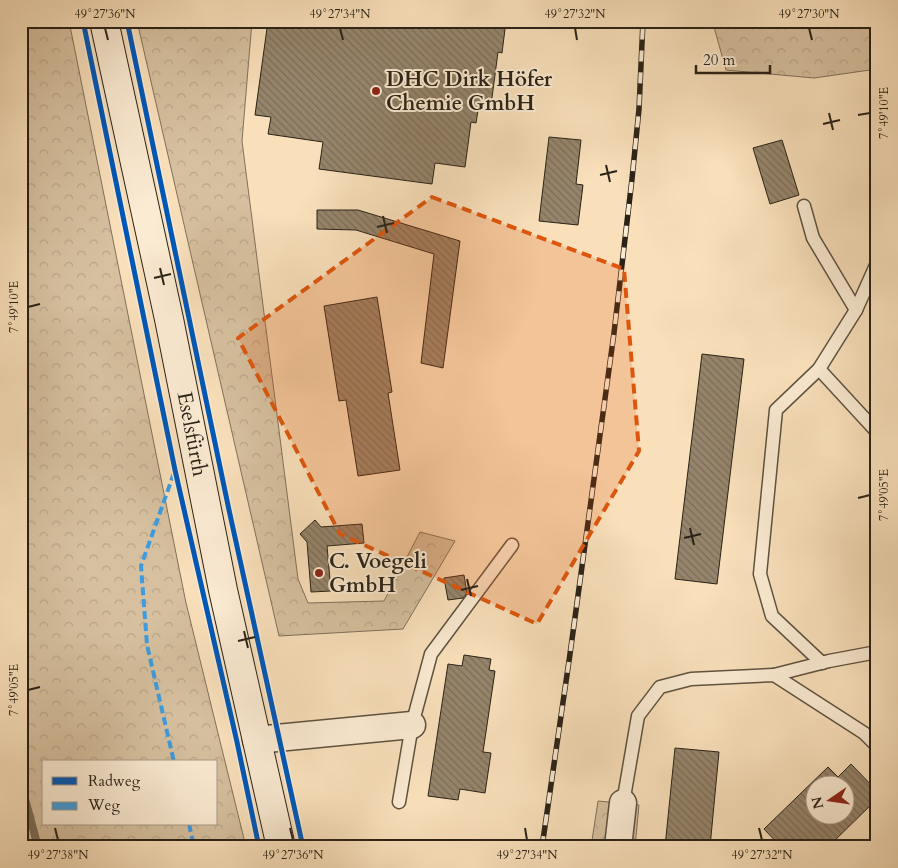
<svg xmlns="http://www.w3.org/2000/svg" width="898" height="868" viewBox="0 0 898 868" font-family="Cardo,serif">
<defs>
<pattern id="forest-crowns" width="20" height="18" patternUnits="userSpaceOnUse" patternTransform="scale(1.25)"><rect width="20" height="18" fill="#d6c09f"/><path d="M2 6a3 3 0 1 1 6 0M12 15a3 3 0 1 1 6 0" fill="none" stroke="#b8a588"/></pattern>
<pattern id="wetland-marsh" width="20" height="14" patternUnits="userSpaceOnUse" patternTransform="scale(1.25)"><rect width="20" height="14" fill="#d6c09f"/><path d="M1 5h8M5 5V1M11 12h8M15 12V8" fill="none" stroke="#b8a588"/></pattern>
<pattern id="building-back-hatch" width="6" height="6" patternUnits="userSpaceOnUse" patternTransform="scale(1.25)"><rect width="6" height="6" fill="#96856c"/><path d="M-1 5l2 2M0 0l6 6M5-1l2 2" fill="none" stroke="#7b6c58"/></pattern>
</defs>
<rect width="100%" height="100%" fill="#f9e0bb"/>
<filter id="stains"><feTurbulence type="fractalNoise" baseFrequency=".004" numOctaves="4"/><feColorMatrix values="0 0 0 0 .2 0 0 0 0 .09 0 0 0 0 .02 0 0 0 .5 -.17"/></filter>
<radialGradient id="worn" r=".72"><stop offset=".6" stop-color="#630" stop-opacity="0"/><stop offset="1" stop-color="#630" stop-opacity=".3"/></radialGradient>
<g fill="url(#forest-crowns)" stroke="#80715b" fill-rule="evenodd">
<path d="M21,21h48l117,582 60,244h-208l-17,-63zM44,762h172v62h-172z"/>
<path d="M137,21h115l-10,120 56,438 10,24 76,-2 36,-69 35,9 -52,88 -124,7z"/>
<path d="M710,21h167v48l-63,9 -88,-8 -12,-43z"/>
<path d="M598,801l41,4 -4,42h-44z"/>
</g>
<path fill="url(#wetland-marsh)" stroke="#80715b" d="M21,784l17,63h-17z"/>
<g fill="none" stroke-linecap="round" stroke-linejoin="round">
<path stroke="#7c6d58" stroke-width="8" d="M21,784l17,63"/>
</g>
<g fill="url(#building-back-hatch)" stroke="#2a2217" fill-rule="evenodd">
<path d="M268,21h238l-4,32 -4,-1 -7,53 -12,-1 -3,19 -5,-1 -6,45 -30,-4 -3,21 -113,-15 4,-27 -55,-8 3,-17 -16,-2z"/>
<path d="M549,137l32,3 -5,44 7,1 -5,40 -39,-4z"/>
<path d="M782,140l17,55 -29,9 -17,-56z"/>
<path d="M317,210h41l102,31 -17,127 -22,-5 13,-109 -78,-24 -39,-1z"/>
<path d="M377,297l15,95 -4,1 12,77 -42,6 -12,-76 -7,1 -15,-95z"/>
<path d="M702,354l42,5 -27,225 -42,-5z"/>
<path d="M315,520l6,7 41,-3 2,19 -37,3 4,45 -20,1 -4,-50 -7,-8z"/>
<path d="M464,575l3,18 -4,5 -15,2 -4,-22z"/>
<path d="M464,655l27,4 -2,11 6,1 -12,81 8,1 -6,40 -25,-4 -2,11 -30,-4 20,-132 14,2z"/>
<path d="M675,748l44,4 -9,95h-45z"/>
<path d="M851,764l26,27v8l-49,48h-47l-17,-18 64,-62 10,10zM816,786h30v30h-30z"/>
</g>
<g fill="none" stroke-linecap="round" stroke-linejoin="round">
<defs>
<g id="lane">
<path d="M804,206l9,32 43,72 -37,59 -43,41 -16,164 12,42 50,47"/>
<path d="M856,310l21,-47"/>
<path d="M819,369l58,63"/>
<path d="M774,675l55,-14 48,-9"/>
<path d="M399,802l13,-77 19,-71 81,-109"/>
<path d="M623,803l15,-87 22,-29 31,-8 83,-4 90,58 13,13"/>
</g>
<g id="street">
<path d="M256,740l156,-15"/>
<path d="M618,847l5,-44"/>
</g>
<path id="secondary" d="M104,21l65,298 54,271 58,257"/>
</defs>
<use href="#lane" stroke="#5e5240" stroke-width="15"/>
<use href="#street" stroke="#5e5240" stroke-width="29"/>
<use href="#secondary" stroke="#2a2217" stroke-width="30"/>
<use href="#lane" stroke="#fbebd3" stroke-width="12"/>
<use href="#street" stroke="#fbebd3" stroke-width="26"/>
<use href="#secondary" stroke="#fbebd3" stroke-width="28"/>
<defs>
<path id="rail" d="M542,847l28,-193 44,-321 18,-154 7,-70 4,-88"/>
</defs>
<use href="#rail" stroke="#2a2217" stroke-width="5.5"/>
<use href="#rail" stroke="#fbebd3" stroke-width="4" stroke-dasharray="11" stroke-linecap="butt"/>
<g stroke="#3d9cdf" stroke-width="4" stroke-dasharray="8 4" stroke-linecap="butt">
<path d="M174,473l-33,93 6,79 27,117"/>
<path d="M189,824l5,23"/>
</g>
<defs>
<g id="cycleway">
<path d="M83,21l92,449 62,272 22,105"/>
<path d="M127,21l102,489 74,337"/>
</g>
</defs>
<use href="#cycleway" stroke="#fbebd3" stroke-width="8"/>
<use href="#cycleway" stroke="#0057b8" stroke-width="5"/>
</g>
<path fill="#de560d" fill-opacity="0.2" stroke="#de560d" stroke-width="4" stroke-dasharray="10 6" stroke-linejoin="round" d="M432,197l192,72 15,182 -102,173 -197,-90 -102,-196z"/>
<path fill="none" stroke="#2a2217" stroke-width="2" d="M105,28l3,12M340,28l3,12M575,28l2,12M809,28l3,12M829,113l4,17M858,115l12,-2M823,124l17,-4M606,165l4,17M600,175l17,-4M383,216l4,17M377,227l17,-4M160,268l4,17M154,278l17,-4M28,307l12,-3M858,498l12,-3M690,528l4,17M684,538l17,-4M467,579l4,17M461,590l17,-4M244,631l4,17M238,641l17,-4M28,690l12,-3M55,828l3,12M290,828l3,12M525,828l2,12M759,828l3,12"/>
<g fill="#8f2418" stroke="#fbebd3" stroke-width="2">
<circle cx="376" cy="91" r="5"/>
<circle cx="319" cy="573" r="5"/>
</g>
<g text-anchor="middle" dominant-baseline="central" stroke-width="4" stroke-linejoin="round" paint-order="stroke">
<g font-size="21" font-weight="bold" fill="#2a2217" stroke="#fbebd3" text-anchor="start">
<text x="386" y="79">DHC Dirk Höfer<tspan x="386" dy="24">Chemie GmbH</tspan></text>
<text x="329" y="561">C. Voegeli<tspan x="329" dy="24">GmbH</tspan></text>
</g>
<g font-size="21" fill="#2a2217" stroke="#fbebd3">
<text transform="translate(192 434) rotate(79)">Eselsfürth</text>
</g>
</g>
<rect width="898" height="868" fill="none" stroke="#f9e0bb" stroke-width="55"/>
<rect x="42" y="760" width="175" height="65" fill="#fbebd3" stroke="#a79b88"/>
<rect x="52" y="777" width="25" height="8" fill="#0057b8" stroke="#a79b88"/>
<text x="88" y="786" font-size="15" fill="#2a2217">Radweg</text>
<rect x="52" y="802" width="25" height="8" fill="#3d9cdf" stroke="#a79b88"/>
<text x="88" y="810" font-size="15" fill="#2a2217">Weg</text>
<g transform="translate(830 800) rotate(257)"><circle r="24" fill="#fbebd3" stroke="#a79b88"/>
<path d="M0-4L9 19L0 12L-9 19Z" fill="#8f2418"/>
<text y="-8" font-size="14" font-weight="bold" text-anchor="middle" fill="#2a2217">N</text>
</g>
<path d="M696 65v8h74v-8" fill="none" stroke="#2a2217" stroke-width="2.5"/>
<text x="703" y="65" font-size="15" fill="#2a2217" stroke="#fbebd3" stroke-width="4" paint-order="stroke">20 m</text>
<rect x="28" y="28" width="842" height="812" fill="none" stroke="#2a2217" stroke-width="2"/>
<g font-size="12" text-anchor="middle" fill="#2a2217">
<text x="105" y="18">49°27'36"N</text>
<text x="340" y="18">49°27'34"N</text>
<text x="575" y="18">49°27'32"N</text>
<text x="809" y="18">49°27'30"N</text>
<text transform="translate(884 113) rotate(-90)" y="4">7°49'10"E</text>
<text transform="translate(14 307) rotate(-90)" y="4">7°49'10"E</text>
<text transform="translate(884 495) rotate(-90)" y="4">7°49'05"E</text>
<text transform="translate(14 690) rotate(-90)" y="4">7°49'05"E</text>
<text x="58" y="859">49°27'38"N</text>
<text x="293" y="859">49°27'36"N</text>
<text x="527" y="859">49°27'34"N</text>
<text x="762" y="859">49°27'32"N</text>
</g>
<rect width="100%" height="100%" filter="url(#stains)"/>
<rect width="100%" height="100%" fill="url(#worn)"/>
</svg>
